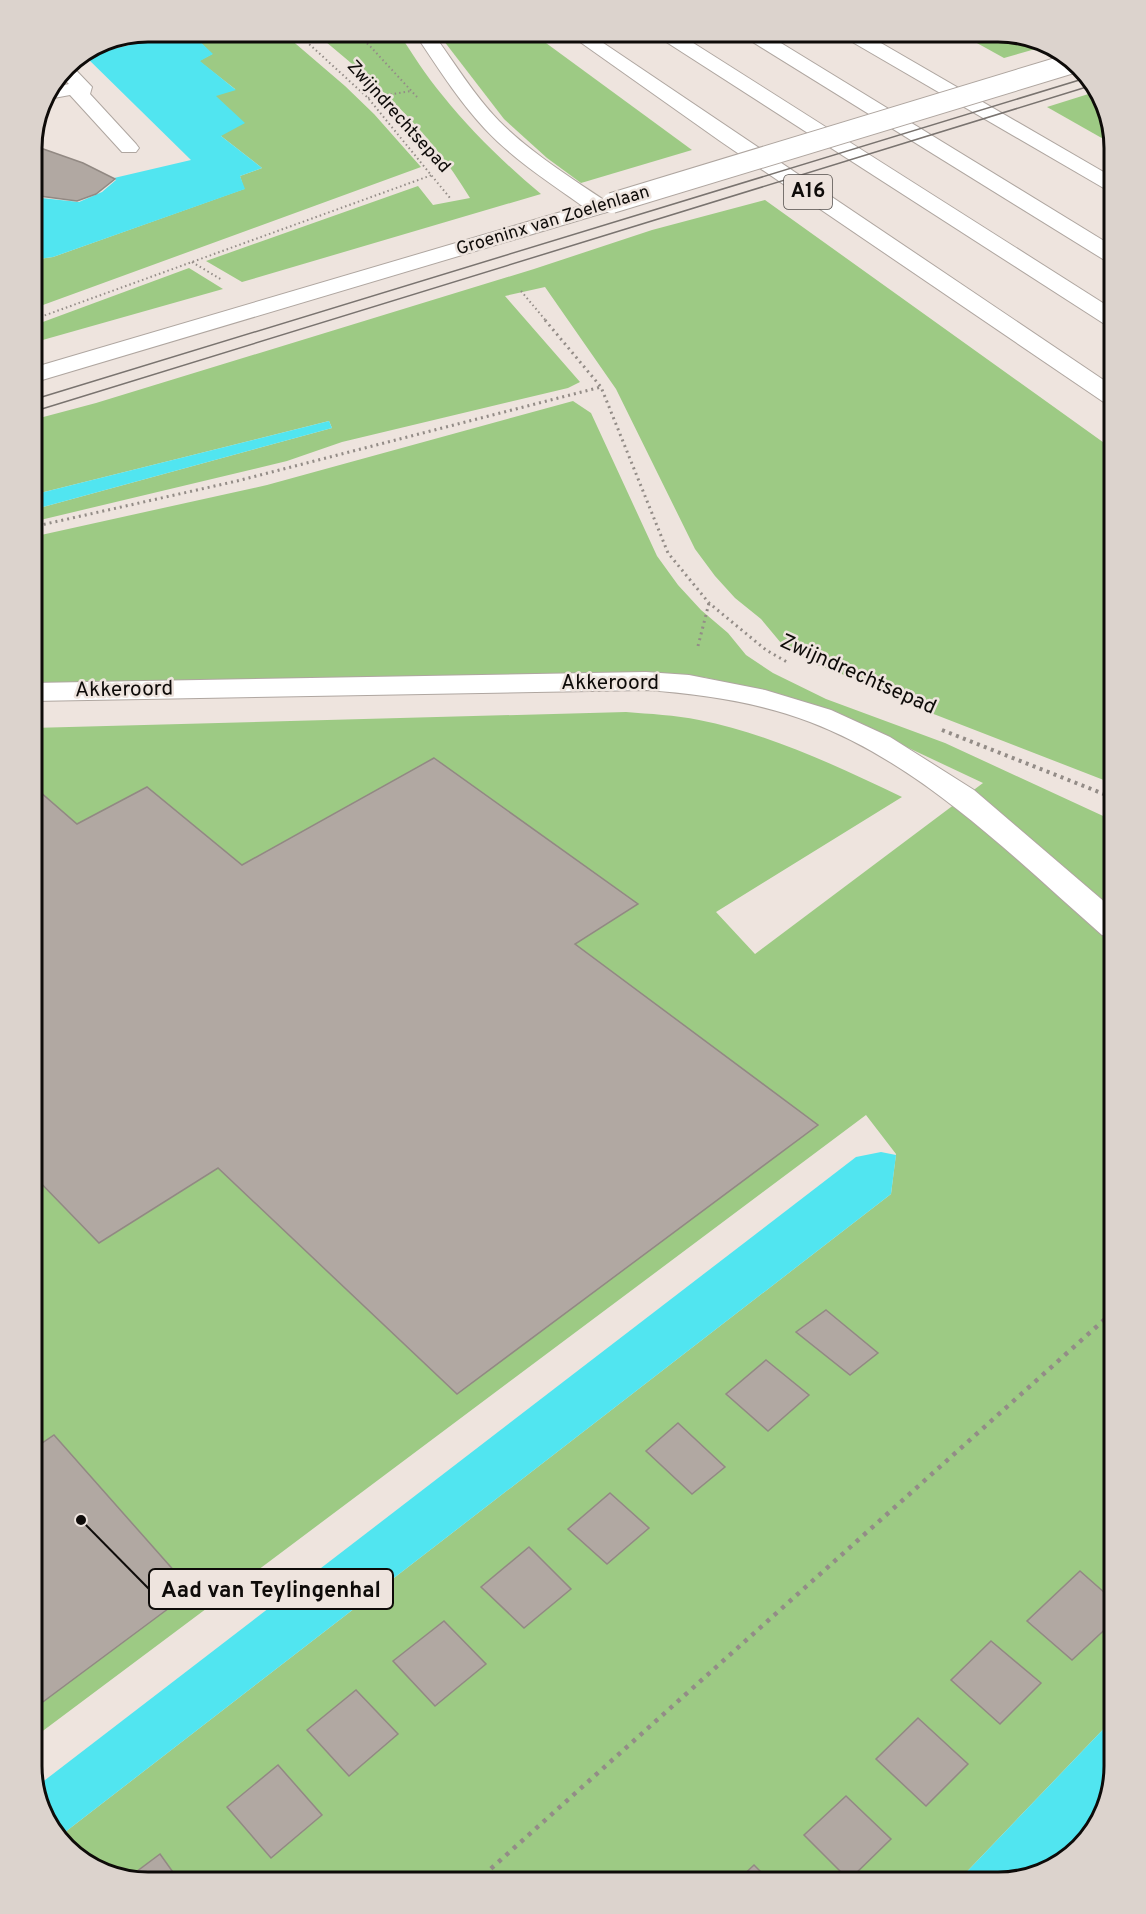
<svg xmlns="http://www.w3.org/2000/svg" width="1146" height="1914" viewBox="0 0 1146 1914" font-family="Overpass,sans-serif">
<rect width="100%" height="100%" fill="#eee4de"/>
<g fill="#9dca84">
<path d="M190,32h92l63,54 29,28 47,53 -389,142v-49l21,-3 191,-68 -4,-13 22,-8 -41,-32 -6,-41 20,-6 -36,-28 13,-7z"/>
<path d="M314,32h84c14,21 28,44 45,64 29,36 62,68 98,98l-299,88 -36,-21 212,-75 15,19 37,-7c-42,-70 -94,-115 -156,-166z"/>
<path d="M437,32h94l161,118 -111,33 -34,-25 -43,-39z"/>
<path d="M957,32h49l40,14 -42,12z"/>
<path d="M1098,91l5,6 11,48 -67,-38z"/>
<path d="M765,200l349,250v334l-201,-78 -58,-27 -43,-16 -31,-20 -20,-24 -26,-21 -20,-22 -20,-27 -79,-160 -71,-102 -40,9 75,86 -12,6 -226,54 -55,19 -255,61v-12l300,-82 -3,-7 -297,74v-75l64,-17 438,-134 118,-39z"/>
<path d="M189,268l34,21 -191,54v-17z"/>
<path d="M573,401l18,12 66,143 21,29 23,25 27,23 18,22 27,18 53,26 119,44 169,78v897l-157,164h-816l-57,-19 -24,-27 831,-642 5,-40 -30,-39 -834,624v-1011l594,-16c24,2 49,3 73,8 71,14 138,46 203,77l-186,115 39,42 228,-171 -121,-57 -113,-39 -46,-10 -121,-1 -550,18v-157l235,-52z"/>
</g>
<g fill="#51e5f0">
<path d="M148,32h42l23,22 -13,7 36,29 -20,6 29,27 -24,13 41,32 -22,8 5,13 -192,68 -21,3v-63l47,5 23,-10 14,-12 -2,-2 77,-18 -108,-106 20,-13 10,8 17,-4 -9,-8z"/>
<path d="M329,421l3,7 -300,82v-15z"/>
<path d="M881,1152l15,3 -5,39 -831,642 -17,-19 -7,-30 820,-630z"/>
<path d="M1114,1718v48l-19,64 -46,41 -51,11h-41z"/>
</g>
<g fill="#b1a8a2" stroke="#928983" stroke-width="1.5">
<path d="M32,145l51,18 32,16 -19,15 -19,7 -45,-6z"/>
<path d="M434,758l204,146 -63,40 243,181 -361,269 -239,-226 -119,75 -67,-69v-389l45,39 70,-37 95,78z"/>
<path d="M826,1310l52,43 -28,22 -54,-43z"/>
<path d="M766,1360l43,35 -41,36 -42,-37z"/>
<path d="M678,1423l47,44 -33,27 -46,-43z"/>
<path d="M54,1435l138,156 -160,119v-260z"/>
<path d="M610,1493l39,35 -42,36 -39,-35z"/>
<path d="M529,1547l42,42 -47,39 -43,-41z"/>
<path d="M1080,1571l34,30v20l-42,39 -45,-39z"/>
<path d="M444,1621l42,43 -51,42 -42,-45z"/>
<path d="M991,1641l50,42 -41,41 -49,-44z"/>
<path d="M356,1690l42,44 -49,42 -42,-46z"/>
<path d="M918,1718l50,46 -42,42 -50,-47z"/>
<path d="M278,1765l44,50 -51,43 -44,-51z"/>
<path d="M846,1796l45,43 -42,41 -45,-45z"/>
<path d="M160,1854l20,28h-39l-13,-4z"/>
<path d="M754,1865l17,17h-35z"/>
</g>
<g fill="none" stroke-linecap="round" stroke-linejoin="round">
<defs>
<g id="minor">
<path d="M414,32h18c22,30 41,62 67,89 32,32 71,56 108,81l3,5 -3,5 -8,1 -8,-1c-36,-26 -75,-50 -106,-83 -27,-29 -49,-64 -71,-97z"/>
<path d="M69,63l23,24 -2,7 46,50 3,4 -3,4h-14l-52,-57 -27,5 8,-12 18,-4 -9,-9z"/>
<path d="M646,672l43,3 76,15 66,20 59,27 84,53 140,120v28l-12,-3c-89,-78 -179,-170 -292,-213 -52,-20 -108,-28 -164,-32l-614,11v-18z"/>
</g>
<path id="major" d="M612,197l8,1 3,5 -3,5 -588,175v-15z"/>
<g id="highway">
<path d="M566,32h21l527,355v18l-9,-2 -385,-262z"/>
<path d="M655,32h21l438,278v17l-8,-2 -449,-289z"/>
<path d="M741,32h22l351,215v16l-8,-2 -363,-225z"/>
<path d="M840,32h22l252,146v14l-7,-2 -265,-154z"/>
</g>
</defs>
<use href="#minor" stroke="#afa6a0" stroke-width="2"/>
<use href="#major" stroke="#afa6a0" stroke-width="2"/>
<use href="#highway" stroke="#afa6a0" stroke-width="2"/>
<g stroke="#938c87" stroke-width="2" stroke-dasharray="1.5 3" stroke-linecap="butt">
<path d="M296,32l72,66 82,100"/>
<path d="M353,32l16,13 48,52"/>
<path d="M368,98l43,-7"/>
<path d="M192,262l30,18"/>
<path d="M521,291l26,31"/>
<path d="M32,320l400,-145"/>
</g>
<g stroke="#938c87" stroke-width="3" stroke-dasharray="2 4" stroke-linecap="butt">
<path d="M545,320l56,67 67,166 41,50 57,47 21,12"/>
<path d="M32,527l205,-46 364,-94"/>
<path d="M698,646l11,-43"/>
</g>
<path stroke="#938c87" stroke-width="4" stroke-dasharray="3 4.5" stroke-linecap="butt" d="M942,730l172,68"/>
<path stroke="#938c87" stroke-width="4.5" stroke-dasharray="4 6" stroke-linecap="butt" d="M476,1882l638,-571"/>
<use href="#minor" fill="#fff" fill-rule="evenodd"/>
<use href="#major" fill="#fff" fill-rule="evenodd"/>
<use href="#highway" fill="#fff" fill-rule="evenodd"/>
<g stroke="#79736f" stroke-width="1.5">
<path d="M32,400l1054,-322"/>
<path d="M32,412l1061,-327"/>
</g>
<defs>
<path id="major-bridge" d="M612,203l461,-140"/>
</defs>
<use href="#major-bridge" stroke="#afa6a0" stroke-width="22" stroke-linecap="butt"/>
<use href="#major-bridge" stroke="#fff" stroke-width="20"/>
</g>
<g text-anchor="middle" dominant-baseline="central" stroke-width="5" stroke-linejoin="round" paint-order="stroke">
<g font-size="18" fill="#0e0b09" stroke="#eee4de">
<text transform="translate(398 117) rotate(48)">Zwijndrechtsepad</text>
<text transform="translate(553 221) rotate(-17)">Groeninx van Zoelenlaan</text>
</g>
<rect fill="#eee4de" stroke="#514c49" stroke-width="1.5" x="784" y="175" width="48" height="34" rx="4.5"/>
<g font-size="20" font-weight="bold" fill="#0e0b09">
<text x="808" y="192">A16</text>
</g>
<g font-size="21" fill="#0e0b09" stroke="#eee4de">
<text transform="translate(858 675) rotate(24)">Zwijndrechtsepad</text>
<text x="610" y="683">Akkeroord</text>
<text transform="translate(124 690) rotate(-1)">Akkeroord</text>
</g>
</g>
<path d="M0 0H1146V1914H0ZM148 42H998A106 106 0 0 1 1104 148V1766A106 106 0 0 1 998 1872H148A106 106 0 0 1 42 1766V148A106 106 0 0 1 148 42Z" fill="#dcd3cd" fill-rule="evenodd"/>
<path fill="none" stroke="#0e0b09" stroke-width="3" d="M148 42H998A106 106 0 0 1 1104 148V1766A106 106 0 0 1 998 1872H148A106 106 0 0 1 42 1766V148A106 106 0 0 1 148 42Z"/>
<path fill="none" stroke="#0e0b09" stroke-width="2" d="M81 1520L149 1589"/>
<circle fill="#0e0b09" stroke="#eee4de" stroke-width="2" cx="81" cy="1520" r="6"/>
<rect fill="#eee4de" stroke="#0e0b09" stroke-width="2" x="149" y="1569" width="244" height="40" rx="6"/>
<g font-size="22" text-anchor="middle" font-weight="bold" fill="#0e0b09">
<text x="271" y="1597">Aad van Teylingenhal</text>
</g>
</svg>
